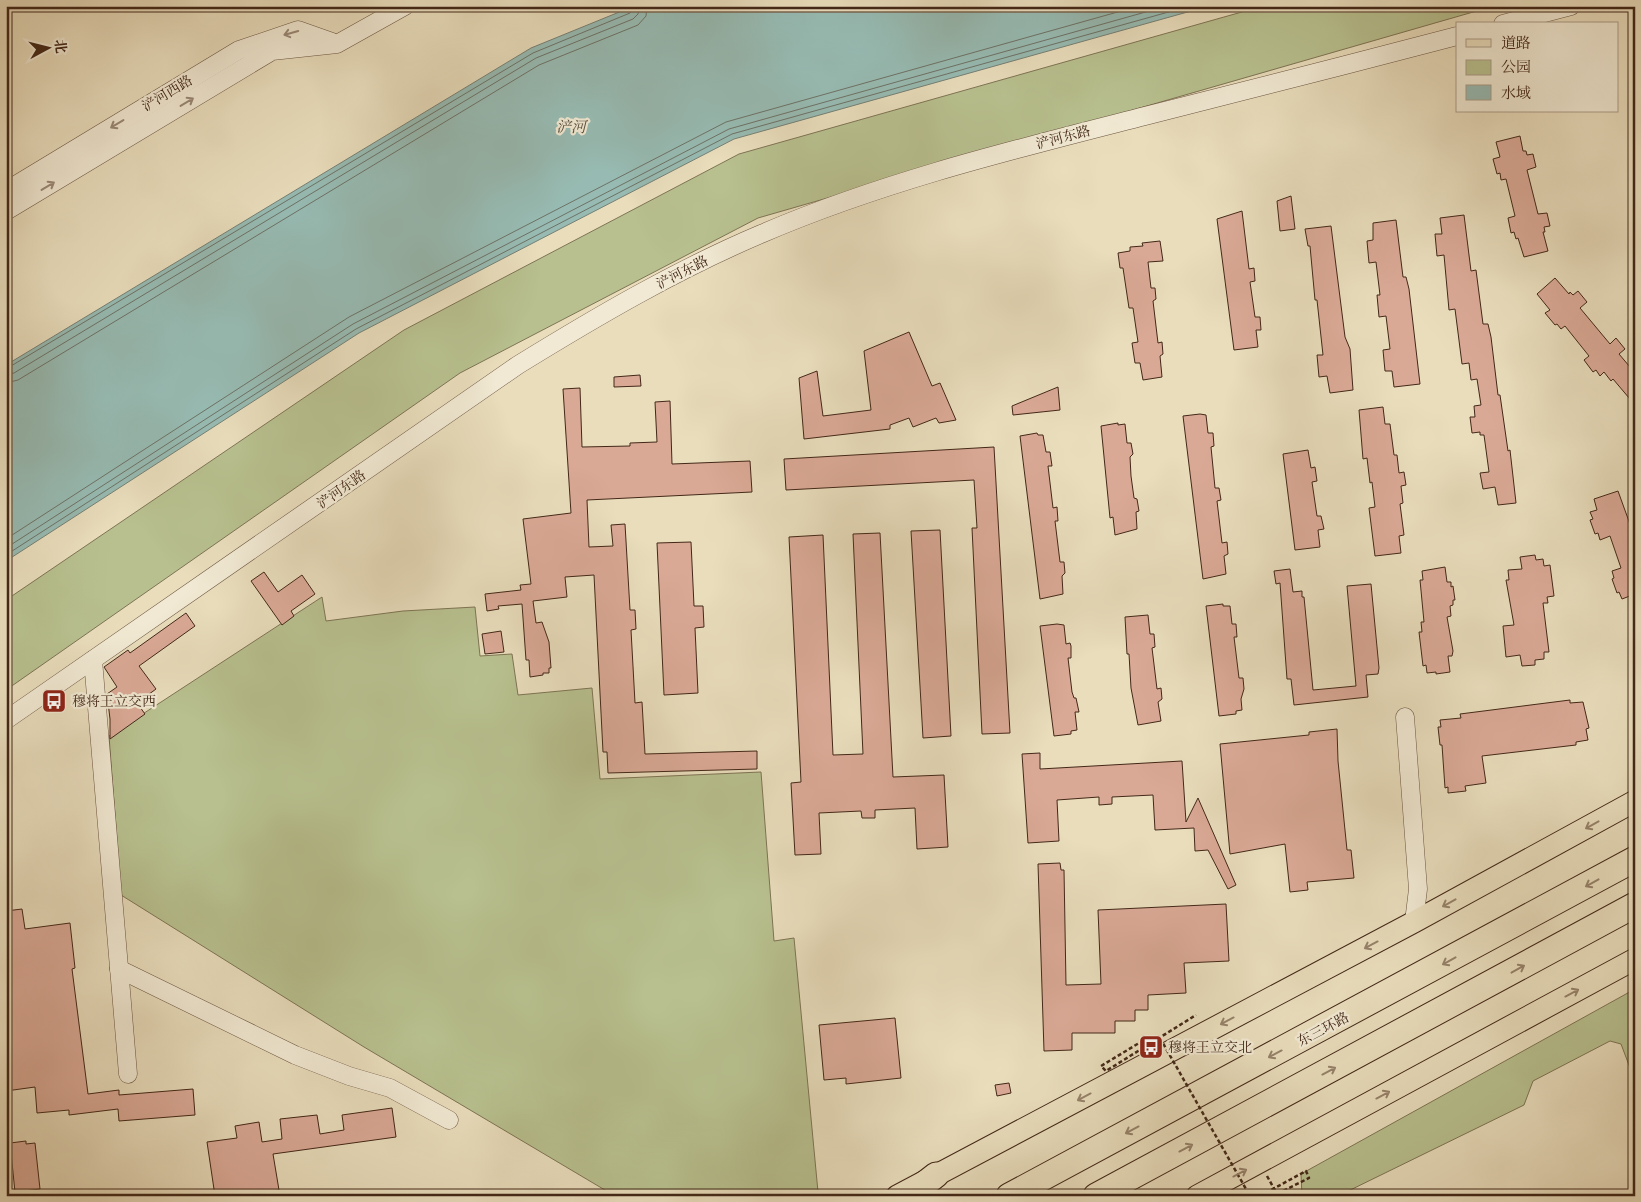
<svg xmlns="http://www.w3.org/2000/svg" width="1641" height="1202" viewBox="0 0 1641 1202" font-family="'Libre Caslon Text','Noto Serif SC',serif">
<rect width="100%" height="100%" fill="#e9ddbc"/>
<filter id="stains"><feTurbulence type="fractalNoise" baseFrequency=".004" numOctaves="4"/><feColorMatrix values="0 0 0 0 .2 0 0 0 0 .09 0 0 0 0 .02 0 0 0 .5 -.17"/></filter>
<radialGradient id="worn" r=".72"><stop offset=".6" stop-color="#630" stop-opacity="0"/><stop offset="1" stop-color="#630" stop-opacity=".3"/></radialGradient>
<g fill="#b8c08f" stroke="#7e7454">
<path d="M1263,6h231l-736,212 -298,155 -454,317v-90l398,-270 335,-176z"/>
<path d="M322,597l4,24 77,-10 72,-4 5,49 32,-2 6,41 74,-7 8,91 161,-7 13,169 20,-3 24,254 -7,4h-196l-251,-149 -243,-152 -12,-159z"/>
<path d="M1635,989v92l-14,-37 -11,-3 -77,40 -9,24 -186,91h-36l-1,-22z"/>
</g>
<path fill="#97bbb3" stroke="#758075" d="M634,6h575l-475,133 -375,194 -353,228v-196l525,-317z"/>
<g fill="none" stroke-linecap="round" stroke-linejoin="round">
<g stroke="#6d7266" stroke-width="1">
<path d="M6,369l527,-316 97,-40 4,-7"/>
<path d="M6,375l8,-2 522,-315 97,-39 5,-5 2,-8"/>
<path d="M6,383l12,-3 521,-315 99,-40 8,-9 1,-10"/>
<path d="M6,539l343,-222 377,-195 413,-116"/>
<path d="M6,548l347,-224 376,-195 438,-123"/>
<path d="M6,555l350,-226 376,-195 458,-128"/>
</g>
</g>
<g fill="#daa996" stroke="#432818">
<path d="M1520,136l3,15h3l1,4 6,-1 3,13 -9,3 11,44 9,-1 3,13 -6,1 1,5h-2l5,19 -24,6 -6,-19 -2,1 -2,-7 -3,1 -3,-15 7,-2 -9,-37 -5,1 -1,-7 -3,1 -4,-15 7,-2 -4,-15z"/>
<path d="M1291,196l4,33 -15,2 -3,-30z"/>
<path d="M1242,211l7,58 5,-1 1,13 -5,1 5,35h5l1,13h-5l2,17 -24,3 -17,-131z"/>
<path d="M1464,215l7,56 5,-1 7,54h5l3,13 7,58h2l8,56 2,-1 6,53 -18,2 -3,-18 -12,2 -3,-16 9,-1 -5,-37h-4v-3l-8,1 -2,-16h5l-1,-11 7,-1 -4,-26 -6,1 -2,-17 -7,1 -7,-55 -6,1 -5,-55 -7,1 -2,-22h7l-2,-16z"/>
<path d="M1396,220l7,57h3l3,12 11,95 -26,3 -2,-16h-7l-2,-21 7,-1 -4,-33 -7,1 -2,-22h3l-4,-33 -7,1 -2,-22 6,-1v-17z"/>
<path d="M1331,226l14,111 5,12 3,41 -23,3 -3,-17 -8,1 -2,-22h6l-6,-55h-2l-5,-54h-2l-3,-17z"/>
<path d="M1160,241l3,20 -15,1 3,26h4l1,11 -3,2 5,42 4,-1 1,12 -3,2 2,21 -19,3 -3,-17h-5l-3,-20 6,-1 -5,-34h-4l-6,-40h-3l-2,-15 12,-2v-4l13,-1 -1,-3z"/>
<path d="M1555,278l14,16 1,-2 3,3 5,-4 9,11 -7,6 30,36 6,-6 9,11 -6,5 16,19v32l-22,-26 -2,2 -7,-9 -4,4 -4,-6 -3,2 -9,-12 5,-4 -24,-30 -4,3 -4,-5 -2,1 -10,-12 5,-3 -13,-16z"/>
<path d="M909,332l23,54 8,-3 16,37 -17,3 -3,-5 -23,9 -4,-9 -19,7v4l-86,10 -5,-61 18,-7 6,45 48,-6 -7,-59z"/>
<path d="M640,375l1,11 -27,1v-10z"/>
<path d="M1058,387l2,23 -47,5 -1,-9z"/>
<path d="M580,388l2,59 48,-1v-3l27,-1 -2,-40 15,-1 2,63 78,-3 2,31 -165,8 2,47 24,-1 -2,-21 14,-1 5,86h5l1,19 -5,1 4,73 7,-1 3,52 112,-3v18l-149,4 -1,-21h-4l-9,-177 -29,2 2,20 -34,4 3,22 6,-1 7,20 2,26h-2v5h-6v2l-13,2 -1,-17h-3l-4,-56 -24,2 1,3 -12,2 -2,-17 36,-4 -1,-5 11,-1 -8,-65 48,-6 -8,-124z"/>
<path d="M1383,407l2,17h5l4,31h3l2,18 5,-1 2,13 -5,1 2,17 -3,1 4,31 -5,1 2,17 -26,3 -6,-48 6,-1 -3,-25 -2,1 -3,-25 -4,1 -4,-49z"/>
<path d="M1200,414l6,1 2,18h5l1,13 -3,1 4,41h4l2,12 -4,1 5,42 5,-1 1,12 -4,2 2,18 -23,5 -20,-163z"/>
<path d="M1118,423v2l7,-1 2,19h4l2,11 -3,3 1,19 3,22 3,1 2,12 -3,1 1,17 -22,6 -2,-18 -3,1 -9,-92z"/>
<path d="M1037,433l1,2h5l3,17h4l2,14h-4l5,42 4,-1 1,14h-3l5,41h4l1,11 -3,3 1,18 -23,5 -20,-163z"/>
<path d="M994,447l16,286 -28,1 -10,-206h5l-3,-48 -188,10 -2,-31z"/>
<path d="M1308,450l3,18 4,-1 2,14 -5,1 5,34h4l3,13 -6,1 2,17 -25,3 -12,-96z"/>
<path d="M1618,491l17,47v56l-13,5 -3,-7 -2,1 -5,-14 2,-1 -2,-7 9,-3 -11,-32 -10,4 -2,-7 -3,1 -5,-14 3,-1 -3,-7 7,-2 -3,-11z"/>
<path d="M940,530l11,206 -28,2 -12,-207z"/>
<path d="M880,533l13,244 51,-2 4,72 -31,2 -2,-41 -40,2v8h-13l-1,-7 -42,2 2,41 -26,1 -4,-72 10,-1 -12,-245 34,-2 10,220 30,-1 -10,-220z"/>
<path d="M691,542l3,64h9l1,21 -9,1 3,65 -34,2 -7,-152z"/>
<path d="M1535,555l1,5 7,-1 1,7 6,-1 4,31 -7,1 1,6h-5l6,49h-5v7l-9,1v5l-13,1 -2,-11 -14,2 -3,-31 11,-1 -8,-45h3l-1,-10 14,-1 -2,-12z"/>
<path d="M1445,567l2,15h4v5l2,-1 2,14h-2v5l-3,1 1,10 -4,1 6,34 -1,5h-4l2,16 -14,2v-2l-9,1 -1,-8 -3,1 -4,-34h3l-1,-10h3l-4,-42h3l-1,-9z"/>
<path d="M1290,569l3,23 9,-1v6h2l9,93 43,-4 -9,-100 24,-2 8,84 -1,6 -12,1 2,22 -74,8 -3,-26h-4l-7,-96 -4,1 -2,-13z"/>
<path d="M264,572l14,20 24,-17 13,19 -24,17 3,5 -12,9 -31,-44z"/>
<path d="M1223,604v2h7l2,18h4l1,13h-3l5,41h4l1,11 -3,10 1,11 -6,1v3l-17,2 -13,-110z"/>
<path d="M186,613l9,13 -56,40 17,23 -19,14 8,11 -35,25v-20l-3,-25 10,-7 -13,-20 24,-17 2,3z"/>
<path d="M1148,615l2,19h4l1,13 -3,1 5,41 4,-1 1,11 -4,3 3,19 -23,4 -7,-37 -2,-34h-2l-2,-37z"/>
<path d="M1057,624l7,1 2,19 4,-1 1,3v12h-3l4,34 2,6h2l3,14h-4l2,18 -6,1v3l-17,2 -14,-110z"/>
<path d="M501,631l3,21 -19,2 -3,-20z"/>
<path d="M1570,700v3l13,-1 6,26 -3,1 2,11 -12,2v3l-94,11 4,27 -21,3 1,5 -18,2v-6l-3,1 -3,-43h-2l-2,-18h3l-1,-7 21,-2 -1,-4z"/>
<path d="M1337,729l1,32 9,89h4l3,28 -47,4 1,8 -18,2 -5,-48 -55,10 -10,-110 89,-9v-3z"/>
<path d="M1040,753v16l142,-8 4,61 12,-24 38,87 -8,4 -20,-39 -13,1 -1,-23 -39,2 -2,-35 -41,2v7l-13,1v-8l-42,3 2,41 -31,2 -6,-89z"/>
<path d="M1060,863l1,7h3l2,115 35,-1 -3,-74 128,-6 3,57 -45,2 2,30 -38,2v15h-13v11h-20v12h-43v17l-28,1 -6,-187z"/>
<path d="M22,909l3,20 45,-6 5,45 -3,1 16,125 31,-4v5l74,-6 2,26 -76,6 -1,-12 -49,6v-5l-32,3 -2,-26 -29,4v-180z"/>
<path d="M895,1018l6,60 -55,6v-6l-22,2 -5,-55z"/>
<path d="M1009,1083l2,10 -14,3 -2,-11z"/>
<path d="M392,1108l4,29 -123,17 6,36 -42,6h-22l-8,-54 30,-4 -2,-12 24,-4 3,20 20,-3 -2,-20 37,-4 3,19 24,-4 -2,-15z"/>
<path d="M26,1141v3l9,-1 5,46 -25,3 -5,-49z"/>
</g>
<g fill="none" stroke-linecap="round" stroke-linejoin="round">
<defs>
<g id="minor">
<path d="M1503,24l68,-18"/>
<path d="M6,191l233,-141 59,-20 34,12"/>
<path d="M6,211l266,-160 65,-7 68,-38"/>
<path d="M93,660l35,414"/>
<path d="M1405,717l13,172 -4,33"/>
<path d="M6,720l512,-355c78,-48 158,-95 243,-131 123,-53 255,-85 384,-118 105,-26 208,-53 312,-80"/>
<path d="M119,969l176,86 54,21 41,12 59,32"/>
</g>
<g id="major">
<path d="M897,1196l517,-274 221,-121"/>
<path d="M1197,1196l438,-237"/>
</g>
<g id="highway">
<path d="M909,1196l27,-21"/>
<path d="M1009,1196l626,-337"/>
<path d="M1096,1196l539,-291"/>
</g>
</defs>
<use href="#minor" stroke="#6c5541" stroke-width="19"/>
<use href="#major" stroke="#432818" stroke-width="23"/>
<use href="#highway" stroke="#432818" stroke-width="27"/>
<path stroke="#432818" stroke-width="2.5" stroke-dasharray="4 2.5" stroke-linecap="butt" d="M1267,1176l10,18"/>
<use href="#minor" stroke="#f1e9d3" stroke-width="18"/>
<use href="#major" stroke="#e9ddbc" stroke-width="21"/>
<use href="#highway" stroke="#e9ddbc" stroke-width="25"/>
<g stroke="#432818" stroke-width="2.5" stroke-dasharray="4 2.5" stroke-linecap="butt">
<path d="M1149,1037l-48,29 5,5 90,-56"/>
<path d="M1160,1038l90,158"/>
<path d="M1260,1196l46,-25 3,7 -32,16"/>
</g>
</g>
<defs><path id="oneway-shaft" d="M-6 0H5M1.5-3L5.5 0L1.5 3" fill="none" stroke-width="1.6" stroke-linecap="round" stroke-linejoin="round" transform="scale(1.25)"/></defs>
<g stroke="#9a8876">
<use href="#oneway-shaft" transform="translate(291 33) rotate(164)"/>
<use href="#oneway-shaft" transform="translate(187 102) rotate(-31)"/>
<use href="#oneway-shaft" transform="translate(117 124) rotate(149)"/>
<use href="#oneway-shaft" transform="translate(48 186) rotate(-31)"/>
</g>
<g stroke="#96826a">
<use href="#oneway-shaft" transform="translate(1592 825) rotate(151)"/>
<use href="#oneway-shaft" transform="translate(1592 883) rotate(151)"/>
<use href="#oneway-shaft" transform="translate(1449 903) rotate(151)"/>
<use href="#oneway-shaft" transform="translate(1371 945) rotate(152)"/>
<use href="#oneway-shaft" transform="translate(1449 961) rotate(151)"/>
<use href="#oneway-shaft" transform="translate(1518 969) rotate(-29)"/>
<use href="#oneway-shaft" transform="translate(1572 993) rotate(-28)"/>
<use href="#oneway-shaft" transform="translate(1227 1021) rotate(152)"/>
<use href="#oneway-shaft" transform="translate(1275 1054) rotate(152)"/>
<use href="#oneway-shaft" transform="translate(1329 1071) rotate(-28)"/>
<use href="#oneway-shaft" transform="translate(1383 1095) rotate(-28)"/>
<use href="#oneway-shaft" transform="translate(1084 1097) rotate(152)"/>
<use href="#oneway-shaft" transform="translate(1132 1130) rotate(152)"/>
<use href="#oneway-shaft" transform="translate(1186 1148) rotate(-28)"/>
<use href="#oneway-shaft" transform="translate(1240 1173) rotate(-28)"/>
</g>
<defs>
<symbol id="bus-square" viewBox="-11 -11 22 22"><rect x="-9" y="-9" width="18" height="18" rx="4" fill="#8f2418" stroke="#f1e9d3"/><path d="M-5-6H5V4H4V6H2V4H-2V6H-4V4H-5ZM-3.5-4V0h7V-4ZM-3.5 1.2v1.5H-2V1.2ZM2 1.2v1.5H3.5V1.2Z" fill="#fff"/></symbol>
</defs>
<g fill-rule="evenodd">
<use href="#bus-square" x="40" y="687" width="28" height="28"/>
<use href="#bus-square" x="1137" y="1033" width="28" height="28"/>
</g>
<g text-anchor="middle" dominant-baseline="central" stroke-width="4.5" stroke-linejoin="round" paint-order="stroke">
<g font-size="14" fill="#432818" stroke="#f1e9d3">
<text transform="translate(167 93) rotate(-31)">浐河西路</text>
<text transform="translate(1063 137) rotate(-15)">浐河东路</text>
<text transform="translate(682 272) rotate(-27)">浐河东路</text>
<text transform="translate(341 489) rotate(-35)">浐河东路</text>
<text transform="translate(1323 1029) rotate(-28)">东三环路</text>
</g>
<g font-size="14" fill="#432818" stroke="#f1e9d3" text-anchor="start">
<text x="72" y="701">穆将王立交西</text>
<text x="1168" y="1047">穆将王立交北</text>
</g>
<g font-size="15" font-style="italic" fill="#584d3f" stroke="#f1e9d3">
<text x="571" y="126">浐河</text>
</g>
</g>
<rect width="1641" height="1202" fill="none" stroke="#e9ddbc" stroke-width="25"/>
<rect x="8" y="8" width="1626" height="1187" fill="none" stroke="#432818" stroke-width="2.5"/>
<rect x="12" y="12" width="1616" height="1177" fill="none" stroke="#432818"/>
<rect x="1456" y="22" width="162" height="90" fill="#f1e9d3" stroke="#ab9c88"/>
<rect x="1466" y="39" width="25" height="8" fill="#e9ddbc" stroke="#ab9c88"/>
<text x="1501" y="48" font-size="15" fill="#432818">道路</text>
<rect x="1466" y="60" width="25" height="15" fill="#b8c08f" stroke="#ab9c88"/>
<text x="1501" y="72" font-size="15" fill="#432818">公园</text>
<rect x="1466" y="85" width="25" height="15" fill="#97bbb3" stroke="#ab9c88"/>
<text x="1501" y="98" font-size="15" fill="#432818">水域</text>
<g transform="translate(48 48) rotate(83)" stroke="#f1e9d3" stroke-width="4" paint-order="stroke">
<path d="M0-4L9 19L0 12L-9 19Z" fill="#432818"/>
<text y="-8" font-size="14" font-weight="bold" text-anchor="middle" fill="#432818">北</text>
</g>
<rect width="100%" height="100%" filter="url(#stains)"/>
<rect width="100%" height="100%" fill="url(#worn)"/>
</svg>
